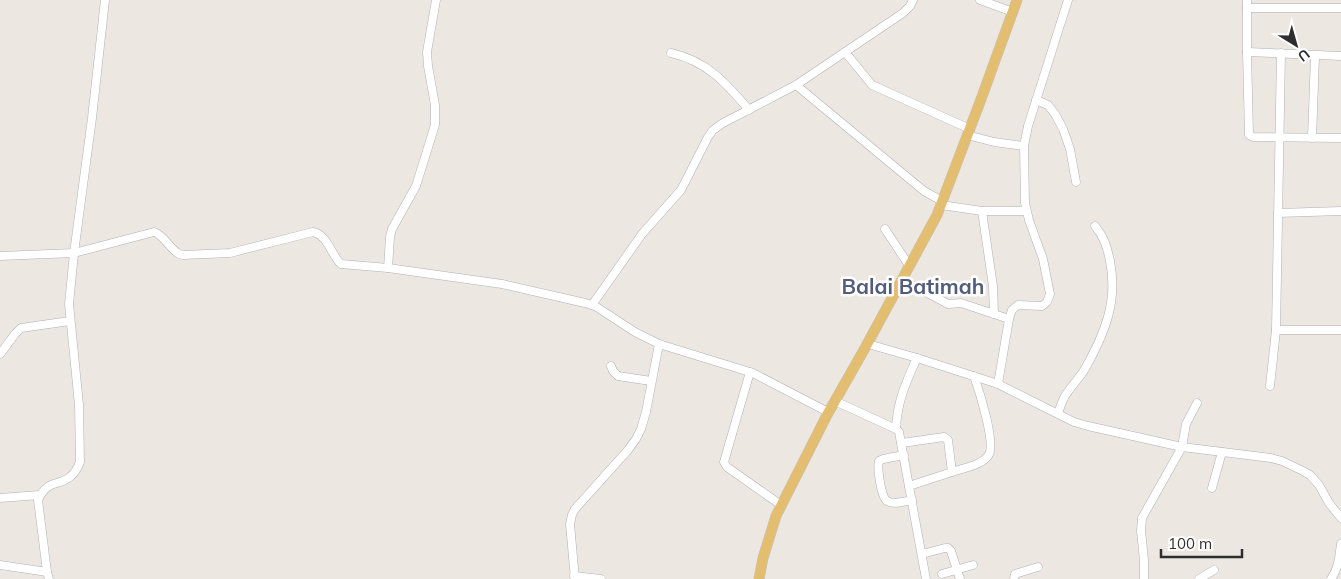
<svg xmlns="http://www.w3.org/2000/svg" width="1341" height="579" viewBox="0 0 1341 579" font-family="Mulish,sans-serif">
<rect width="100%" height="100%" fill="#ede7e2"/>
<g fill="none" stroke-linecap="round" stroke-linejoin="round">
<defs>
<g id="minor">
<path d="M980,0l33,12"/>
<path d="M1247,0v52l2,83 4,2 88,1"/>
<path d="M1247,8h94"/>
<path d="M845,52l27,33 98,44"/>
<path d="M1247,52l94,4"/>
<path d="M671,53c36,8 55,30 78,57"/>
<path d="M796,85l128,106 18,10"/>
<path d="M1036,100l12,5 7,9 8,15 7,20 6,33"/>
<path d="M967,135l27,7 30,4"/>
<path d="M1312,138l3,-82"/>
<path d="M941,205l41,6h44"/>
<path d="M982,211l11,75 1,28"/>
<path d="M1278,213l63,-2"/>
<path d="M885,229l25,38"/>
<path d="M0,256l74,-3 80,-21c10,3 15,16 25,22l4,1 47,-2 83,-21c15,3 18,23 28,32l47,4 114,16 83,19 10,3 40,26 24,12 94,29 75,39"/>
<path d="M388,268l2,-31 2,-8 24,-43 19,-61v-20l-7,-39 -1,-14 9,-52"/>
<path d="M903,280l45,24 13,-1 48,16"/>
<path d="M592,305l50,-71 39,-44 27,-53 5,-7 10,-7 73,-38 107,-72 7,-7 3,-6"/>
<path d="M1276,330h65"/>
<path d="M868,344l49,14 81,26 76,38 14,4 94,21 89,11 11,3 21,10 7,4 9,10 10,18 12,15"/>
<path d="M0,354l15,-20 6,-6 49,-7"/>
<path d="M611,366l2,5 5,5 33,5"/>
<path d="M750,372l-26,90 3,5 54,38"/>
<path d="M998,384l11,-65 3,-9 6,-5 24,1 5,-4 3,-8 -7,-35 -14,-39 -4,-17 -1,-57 4,-20 40,-126"/>
<path d="M1270,386l6,-56 5,-277"/>
<path d="M835,401l61,28 3,3 27,147"/>
<path d="M1058,413c2,-5 4,-12 7,-17 6,-10 15,-18 21,-29 19,-34 32,-66 24,-106 -3,-15 -6,-24 -15,-35"/>
<path d="M896,429c1,-27 10,-47 21,-71"/>
<path d="M902,443l42,-6 4,3 4,32 -43,14"/>
<path d="M904,455l-21,4 -4,2c-2,7 2,36 8,40 6,4 19,0 25,-1"/>
<path d="M952,472c11,-4 28,-6 36,-16 9,-10 -9,-66 -14,-80"/>
<path d="M1212,488l10,-36"/>
<path d="M0,498l40,-3"/>
<path d="M922,554l23,-6h3l3,3 9,28"/>
<path d="M0,565l47,7"/>
<path d="M942,574l31,-9"/>
<path d="M574,576l27,3"/>
<path d="M49,579l-2,-7 -9,-72c10,-22 21,-13 33,-24 5,-4 7,-9 9,-14l-1,-57 -10,-101 5,-51 18,-135 13,-118"/>
<path d="M575,579l-5,-55 2,-9 3,-6 53,-59 8,-11 5,-10 5,-17 13,-68"/>
<path d="M1014,579l1,-5 23,-7"/>
<path d="M1144,579v-19l-3,-29 1,-13 40,-71 4,-23 11,-21"/>
<path d="M1199,579l15,-9"/>
<path d="M1331,579c8,-11 8,-22 10,-35"/>
</g>
<path id="major" d="M759,579l4,-21 13,-42 51,-101 38,-67 72,-133 43,-113 37,-102"/>
</defs>
<use href="#minor" stroke="#aeb1b8" stroke-width="9"/>
<use href="#major" stroke="#c4c4c4" stroke-width="11"/>
<use href="#minor" stroke="#fff" stroke-width="8"/>
<use href="#major" stroke="#e4be70" stroke-width="10"/>
</g>
<g text-anchor="middle" dominant-baseline="central" stroke-width="5" stroke-linejoin="round" paint-order="stroke">
<g font-size="21" font-weight="bold" fill="#525d7b" stroke="#fff">
<text x="913" y="286">Balai Batimah</text>
</g>
</g>
<g transform="translate(1296 45) rotate(143)" stroke="#ffffff" stroke-width="4" paint-order="stroke">
<path d="M0-4L9 19L0 12L-9 19Z" fill="#2e2e2e"/>
<text y="-8" font-size="14" font-weight="bold" text-anchor="middle" fill="#2e2e2e">U</text>
</g>
<path d="M1161 549v8h81v-8" fill="none" stroke="#2e2e2e" stroke-width="2.5"/>
<text x="1168" y="549" font-size="15" fill="#2e2e2e" stroke="#ffffff" stroke-width="4" paint-order="stroke">100 m</text>
</svg>
